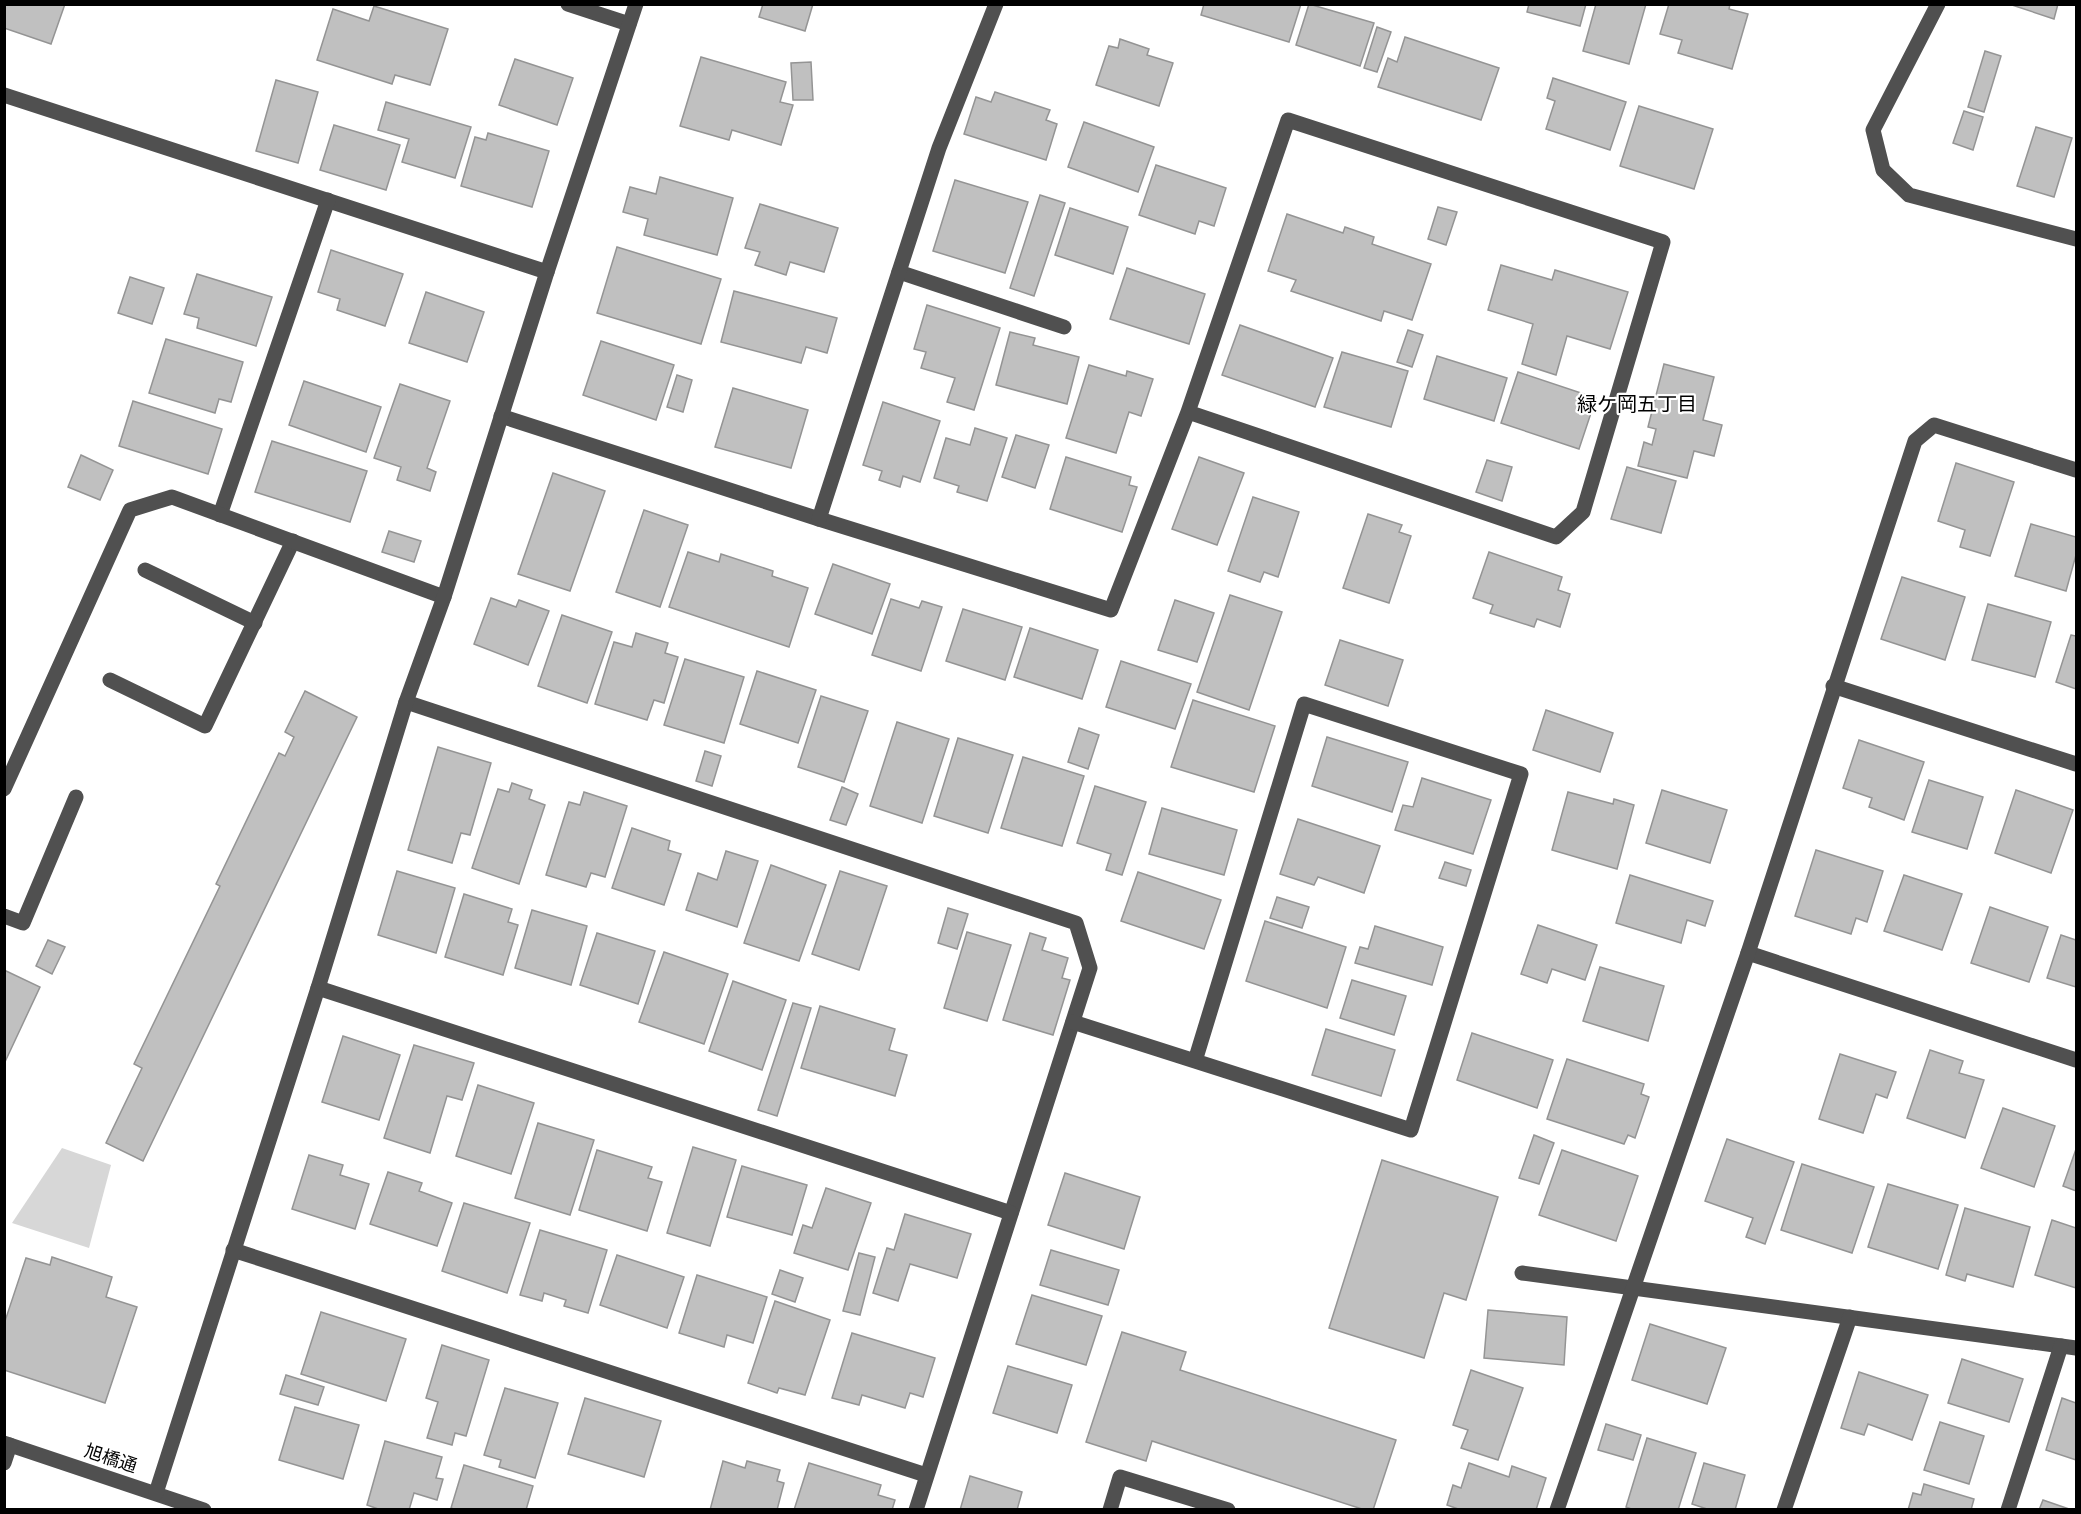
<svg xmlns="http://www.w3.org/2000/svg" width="2081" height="1514" viewBox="0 0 2081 1514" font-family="'PT Sans Narrow','Noto Sans JP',sans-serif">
<rect width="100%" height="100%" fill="#fff"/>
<path fill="#d7d7d7" d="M62,1148l49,17 -22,83 -77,-25z"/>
<g fill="#c0c0c0" stroke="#949494" stroke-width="1.5">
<path d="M4,4h61l-14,40 -47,-16z"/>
<path d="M763,4h50l-8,27 -46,-14z"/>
<path d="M1204,4h97l-12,38 -88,-27z"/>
<path d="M1309,4l65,19 -14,43 -64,-21z"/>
<path d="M1529,4h57l-6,22 -53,-14z"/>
<path d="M1596,4h50l-17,60 -46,-13z"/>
<path d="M1669,4h61l-1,5 19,5 -16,55 -54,-16 4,-13 -22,-6z"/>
<path d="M2009,4h49l-4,15z"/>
<path d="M374,6l74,23 -18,56 -35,-10 -3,9 -75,-24 16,-51 36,12z"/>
<path d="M1377,27l14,5 -14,40 -13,-4z"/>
<path d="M1405,37l94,31 -18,52 -103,-33 10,-29 9,4z"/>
<path d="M1120,39l29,10 -2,6 26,8 -14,43 -63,-21 13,-39 9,2z"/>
<path d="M1985,51l16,5 -17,56 -16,-5z"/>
<path d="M701,57l85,25 -6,20 13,3 -12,40 -49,-15 -3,10 -49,-14z"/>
<path d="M515,59l58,19 -16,47 -58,-20z"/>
<path d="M811,62l2,38h-20l-2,-37z"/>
<path d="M1553,78l73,24 -16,48 -64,-21 9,-28 -8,-3z"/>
<path d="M276,80l42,12 -20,71 -42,-12z"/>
<path d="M995,92l55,18 -4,10 11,4 -11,36 -82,-26 12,-37 15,5z"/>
<path d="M386,102l85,25 -16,51 -53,-16 7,-23 -31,-9z"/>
<path d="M1639,106l74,23 -19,60 -74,-23z"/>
<path d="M1964,111l19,6 -10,33 -20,-7z"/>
<path d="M1084,122l70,25 -16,45 -70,-25z"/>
<path d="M334,125l66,20 -14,45 -66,-20z"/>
<path d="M2036,127l36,11 -18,59 -37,-11z"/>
<path d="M488,133l61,18 -17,56 -71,-21 14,-49 11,3z"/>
<path d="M1156,165l70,23 -12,38 -15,-5 -4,13 -56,-19z"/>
<path d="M660,177l73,21 -16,57 -73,-20 4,-16 -25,-7 7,-25 26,7z"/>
<path d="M955,180l73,22 -23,71 -72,-22z"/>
<path d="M1040,195l25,8 -31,93 -24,-8z"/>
<path d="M760,204l78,24 -14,44 -34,-10 -4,13 -31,-10 5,-13 -15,-4z"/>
<path d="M1438,207l19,5 -11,33 -18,-6z"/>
<path d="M1070,208l58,19 -15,47 -58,-19z"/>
<path d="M1287,214l56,19 2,-6 29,10 -2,7 59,20 -19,56 -28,-9 -3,10 -90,-30 5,-11 -28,-9z"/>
<path d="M617,247l104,32 -20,65 -104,-31z"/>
<path d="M331,250l72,24 -18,52 -48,-16 3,-11 -22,-7z"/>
<path d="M1501,265l51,15 3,-10 73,22 -18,57 -43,-13 -11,39 -34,-11 11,-40 -45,-14z"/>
<path d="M1127,268l78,26 -16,50 -79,-25z"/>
<path d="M197,274l75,23 -16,49 -59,-18 2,-10 -15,-4z"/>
<path d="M130,277l34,11 -12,36 -34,-11z"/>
<path d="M734,291l103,27 -10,35 -21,-6 -5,16 -80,-21z"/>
<path d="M426,292l58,20 -17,50 -58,-19z"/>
<path d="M927,305l73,23 -26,82 -27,-8 8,-24 -34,-10 5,-16 -12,-3z"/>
<path d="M1240,325l93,33 -18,49 -93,-32z"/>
<path d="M1408,330l15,5 -11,32 -15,-5z"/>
<path d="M1010,332l25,6 -2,7 46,12 -12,47 -71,-19z"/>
<path d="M166,339l77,23 -12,40 -12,-3 -4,14 -66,-20z"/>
<path d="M601,341l73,24 -18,55 -73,-25z"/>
<path d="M1342,352l66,19 -17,56 -67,-20z"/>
<path d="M1437,356l70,22 -13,43 -70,-22z"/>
<path d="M1664,364l50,13 -11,43 19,5 -8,31 -20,-5 -7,27 -49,-12 6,-24 8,3 4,-16 -8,-2z"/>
<path d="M1089,365l37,11 1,-5 26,8 -12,37 -12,-4 -13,41 -50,-15z"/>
<path d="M1518,372l78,26 -17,51 -78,-26z"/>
<path d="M677,375l15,5 -9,32 -16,-5z"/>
<path d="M304,381l77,26 -15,45 -77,-27z"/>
<path d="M400,384l50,17 -23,67 9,4 -6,19 -33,-11 4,-13 -27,-9z"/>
<path d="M733,388l75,22 -17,58 -76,-21z"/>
<path d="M133,401l89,28 -14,45 -89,-28z"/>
<path d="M883,402l57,19 -20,61 -17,-6 -3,11 -21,-7 3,-9 -19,-6z"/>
<path d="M975,428l32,10 -20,63 -30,-9 2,-6 -25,-8 12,-40 24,7z"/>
<path d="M1016,435l33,10 -14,43 -33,-11z"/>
<path d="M272,441l95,30 -17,51 -95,-30z"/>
<path d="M81,455l32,15 -13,30 -32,-13z"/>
<path d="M1066,457l65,20 -2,8 8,2 -15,45 -72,-23z"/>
<path d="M1199,457l45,16 -27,72 -45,-16z"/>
<path d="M1487,460l25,7 -10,34 -26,-9z"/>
<path d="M1956,463l58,19 -24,74 -30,-9 5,-17 -27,-9z"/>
<path d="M1627,467l49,14 -15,52 -50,-14z"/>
<path d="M553,473l52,18 -35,100 -52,-17z"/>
<path d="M1253,497l46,15 -21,65 -14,-5 -4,10 -32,-11z"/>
<path d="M644,510l44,15 -28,82 -44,-15z"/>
<path d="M1368,514l34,11 -3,7 12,4 -22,67 -46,-15z"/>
<path d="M2031,524l45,13v18l-10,36 -51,-15z"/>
<path d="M389,531l32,10 -7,21 -32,-10z"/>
<path d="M688,552l31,10 2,-8 52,17 -1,5 36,12 -19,59 -120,-40z"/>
<path d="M1489,552l73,25 -4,13 12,4 -10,33 -23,-8 -3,8 -44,-14 3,-8 -20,-7z"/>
<path d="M833,564l57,20 -18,50 -57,-20z"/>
<path d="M1902,577l63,20 -20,63 -64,-21z"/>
<path d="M1230,595l52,17 -33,98 -52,-18z"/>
<path d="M491,598l25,9 3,-7 30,11 -21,54 -54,-21z"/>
<path d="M891,599l28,9 3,-7 20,6 -21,64 -49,-16z"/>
<path d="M1175,600l39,13 -17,49 -39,-12z"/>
<path d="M1988,604l63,18 -16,55 -63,-17z"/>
<path d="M963,609l59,18 -17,53 -59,-19z"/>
<path d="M562,615l50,17 -25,71 -49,-17z"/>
<path d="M1030,628l68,22 -16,49 -68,-22z"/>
<path d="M636,633l32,10 -3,10 13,4 -14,46 -10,-3 -7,20 -52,-16 19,-62 18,5z"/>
<path d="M2071,635l5,1v53l-20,-7z"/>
<path d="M1340,640l63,20 -15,46 -63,-21z"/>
<path d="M685,659l59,18 -20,66 -60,-18z"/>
<path d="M1121,661l70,23 -16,45 -69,-22z"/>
<path d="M757,671l59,19 -18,53 -58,-19z"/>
<path d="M305,691l52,26 -214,444 -37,-18 36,-75 -8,-4 86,-178 -4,-2 63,-131 6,3 9,-19 -9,-5z"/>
<path d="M821,696l47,15 -24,71 -46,-15z"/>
<path d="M1193,700l82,26 -21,66 -83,-25z"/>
<path d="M1546,710l67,23 -13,39 -67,-22z"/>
<path d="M897,722l52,17 -27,84 -52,-17z"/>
<path d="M1079,728l20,7 -11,34 -20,-7z"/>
<path d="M1327,737l81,25 -16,50 -80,-26z"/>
<path d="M958,738l55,17 -25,78 -54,-17z"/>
<path d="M1859,740l65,22 -20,58 -35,-13 3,-9 -29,-10z"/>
<path d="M438,747l53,16 -21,72 -9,-2 -9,30 -44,-13z"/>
<path d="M705,751l16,5 -9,30 -16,-5z"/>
<path d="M1023,757l61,19 -22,70 -61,-18z"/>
<path d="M1422,778l69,22 -18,54 -78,-24 8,-25 10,2z"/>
<path d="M1929,780l54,17 -16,52 -55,-17z"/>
<path d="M512,783l20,7 -3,9 16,6 -26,79 -47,-16 26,-79 11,3z"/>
<path d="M1095,786l51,16 -24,73 -16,-5 5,-16 -34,-11z"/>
<path d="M842,787l16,7 -12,31 -16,-5z"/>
<path d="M1662,790l65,20 -17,53 -64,-20z"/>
<path d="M2016,790l57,20 -22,63 -56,-20z"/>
<path d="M584,792l43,14 -22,71 -14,-4 -5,14 -40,-12 23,-73 11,3z"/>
<path d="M1568,792l45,12 1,-5 20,6 -17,64 -65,-19z"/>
<path d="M1162,808l75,22 -13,45 -75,-21z"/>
<path d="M1298,819l82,27 -16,47 -46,-16 -4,8 -34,-11z"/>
<path d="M632,828l38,13 -2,9 13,4 -17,51 -52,-17z"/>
<path d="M1816,850l67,21 -16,51 -11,-4 -5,16 -56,-18z"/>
<path d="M726,851l32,10 -21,66 -51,-17 12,-37 19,7z"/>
<path d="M1445,862l26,8 -5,16 -27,-8z"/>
<path d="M771,865l55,20 -27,76 -55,-18z"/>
<path d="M397,871l58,17 -19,65 -58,-18z"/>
<path d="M840,871l47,15 -28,84 -47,-16z"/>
<path d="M1138,872l83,28 -17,49 -83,-28z"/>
<path d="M1630,875l83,26 -8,25 -18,-6 -6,23 -65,-20z"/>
<path d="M1904,875l58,19 -20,56 -58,-19z"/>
<path d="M464,894l48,15 -4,13 10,3 -15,50 -58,-18z"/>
<path d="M1277,897l32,10 -7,21 -32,-10z"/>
<path d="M1990,907l58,20 -19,55 -58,-19z"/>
<path d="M948,908l20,6 -11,35 -19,-6z"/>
<path d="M532,910l55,16 -16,59 -56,-17z"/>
<path d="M1265,921l81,26 -19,61 -81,-27z"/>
<path d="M1538,925l59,20 -12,35 -33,-11 -5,14 -26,-9z"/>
<path d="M1375,926l68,21 -11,38 -77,-22 5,-16 8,2z"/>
<path d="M967,932l44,13 -24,76 -43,-13z"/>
<path d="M597,933l58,18 -17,53 -58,-19z"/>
<path d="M1030,933l16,5 -4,12 26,8 -6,20 8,2 -17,55 -50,-15z"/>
<path d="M2061,935l15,5v47l-29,-9z"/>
<path d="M48,940l17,7 -13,27 -16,-8z"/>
<path d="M664,952l64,22 -24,70 -65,-22z"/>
<path d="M1600,967l64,19 -16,55 -65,-20z"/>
<path d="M4,970l36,17 -36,77z"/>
<path d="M1352,980l54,16 -12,39 -54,-17z"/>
<path d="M733,981l53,19 -24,70 -53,-19z"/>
<path d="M793,1003l18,5 -34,108 -19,-6z"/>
<path d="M820,1006l75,23 -6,21 18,5 -12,41 -94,-28z"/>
<path d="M1326,1029l69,21 -14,46 -69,-21z"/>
<path d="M1472,1033l81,27 -16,48 -80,-28z"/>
<path d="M343,1036l57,19 -21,65 -57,-18z"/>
<path d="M414,1045l60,18 -12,37 -15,-4 -17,57 -46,-15z"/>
<path d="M1930,1050l33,11 -4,12 25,7 -19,58 -58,-20z"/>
<path d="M1840,1054l56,18 -9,26 -11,-4 -13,39 -44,-14z"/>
<path d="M1567,1059l77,25 -3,10 8,3 -14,41 -7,-3 -4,9 -77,-25z"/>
<path d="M478,1085l56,18 -23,71 -55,-18z"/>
<path d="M2003,1108l52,18 -21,61 -53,-19z"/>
<path d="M538,1123l56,17 -24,75 -55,-17z"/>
<path d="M1534,1135l20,8 -15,41 -20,-6z"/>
<path d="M1727,1139l67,23 -29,82 -19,-7 7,-19 -48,-17z"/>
<path d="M693,1147l43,13 -26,86 -43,-13z"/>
<path d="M2076,1149v42l-13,-5z"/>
<path d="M597,1150l55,17 -4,11 14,4 -15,49 -68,-21z"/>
<path d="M1562,1150l76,26 -22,65 -77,-26z"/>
<path d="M309,1155l34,10 -3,10 29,9 -14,45 -63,-20z"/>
<path d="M1382,1160l116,37 -32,103 -22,-7 -20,65 -95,-30z"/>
<path d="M1802,1164l72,23 -22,66 -71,-23z"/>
<path d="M742,1166l65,19 -15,50 -65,-18z"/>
<path d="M388,1172l34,11 -3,8 33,12 -15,43 -67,-22z"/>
<path d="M1065,1173l75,24 -16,52 -76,-24z"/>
<path d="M1888,1184l70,21 -20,64 -70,-22z"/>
<path d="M826,1188l45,15 -23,67 -54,-17 9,-28 9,3z"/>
<path d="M464,1203l66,20 -23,70 -65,-22z"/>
<path d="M1965,1208l65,19 -17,60 -46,-13 -2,7 -19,-6z"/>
<path d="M905,1214l66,20 -14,44 -47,-14 -12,37 -25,-8 14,-45 7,2z"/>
<path d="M2052,1220l24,8v60l-41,-13z"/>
<path d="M540,1230l67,20 -19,63 -24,-7 2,-6 -22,-7 -2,8 -22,-6z"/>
<path d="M1051,1250l68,20 -11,35 -68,-20z"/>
<path d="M859,1253l16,4 -15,58 -17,-4z"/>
<path d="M617,1255l67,22 -17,51 -67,-23z"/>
<path d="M52,1257l60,20 -6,20 31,10 -32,96 -101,-33v-46l22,-66 24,7z"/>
<path d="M780,1270l23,8 -8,24 -23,-8z"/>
<path d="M697,1275l70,22 -14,46 -26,-8 -3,12 -45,-14z"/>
<path d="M1032,1295l70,21 -16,49 -70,-21z"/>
<path d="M775,1301l55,19 -25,75 -26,-7 -2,5 -29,-10z"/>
<path d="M1488,1310l79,7 -3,48 -80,-7z"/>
<path d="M321,1312l85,27 -20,62 -85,-27z"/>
<path d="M1650,1324l76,24 -19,56 -75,-24z"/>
<path d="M1122,1332l64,20 -6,18 216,70 -23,70h-8l-213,-69 -6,20 -60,-19z"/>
<path d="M852,1333l83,25 -12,39 -13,-4 -5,15 -43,-13 -3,10 -27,-7z"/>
<path d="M442,1345l47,15 -23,76 -11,-3 -3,12 -25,-7 11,-36 -12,-4z"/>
<path d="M1962,1359l61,20 -14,43 -61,-19z"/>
<path d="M1008,1366l64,19 -15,48 -64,-20z"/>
<path d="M1471,1370l52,18 -25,72 -37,-12 7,-18 -15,-5z"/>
<path d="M1859,1372l69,23 -16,45 -44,-16 -4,11 -23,-7z"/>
<path d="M286,1375l38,12 -6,18 -38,-11z"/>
<path d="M505,1388l53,15 -23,75 -36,-11 2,-7 -17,-5z"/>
<path d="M585,1398l76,23 -17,56 -76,-23z"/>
<path d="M2062,1398l14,5v57l-30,-10z"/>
<path d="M295,1407l64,18 -16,54 -64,-19z"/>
<path d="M1940,1422l44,14 -15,48 -45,-14z"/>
<path d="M1606,1424l35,11 -8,25 -35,-10z"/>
<path d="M1647,1438l49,15 -18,57h-44l-8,-3z"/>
<path d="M385,1441l57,16 -6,21 7,1 -6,21 -23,-7 -5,17h-28l-14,-5z"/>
<path d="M723,1461l22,7 2,-7 33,9 -3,11 7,2 -7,27h-67z"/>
<path d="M809,1463l72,22 -3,10 17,5 -3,10h-98z"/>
<path d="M1469,1463l40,14 3,-11 34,12 -10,32h-75l-14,-5 6,-20 8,3z"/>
<path d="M1704,1463l41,12 -10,35h-25l-18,-6z"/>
<path d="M464,1465l69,21 -7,24h-69l-6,-2z"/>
<path d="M970,1476l52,16 -5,18h-57z"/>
<path d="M1924,1484l50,15 -3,11h-63l5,-17 8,2z"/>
<path d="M2043,1500l29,10h-33z"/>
</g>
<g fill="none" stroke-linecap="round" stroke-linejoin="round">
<g stroke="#505050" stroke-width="15">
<path d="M568,4l61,20"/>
<path d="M1938,4l-65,126 10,40 26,25 167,44"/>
<path d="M4,95l543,177"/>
<path d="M899,272l165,55"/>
<path d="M501,416l318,103 292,91 77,-198 100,-292 375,122 -80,270 -27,25 -368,-125"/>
<path d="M220,515l108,-315"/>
<path d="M819,519l120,-371 57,-144"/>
<path d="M145,570l110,53"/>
<path d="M110,680l95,46 88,-185"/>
<path d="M1833,686l243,78"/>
<path d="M406,702l670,221 14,45 -174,542"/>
<path d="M4,789l126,-279 42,-13 272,100"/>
<path d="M4,916l19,7 53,-126"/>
<path d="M1748,953l328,107"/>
<path d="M318,988l693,225"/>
<path d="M1073,1022l338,108 110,-356 -217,-70 -109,357"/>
<path d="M233,1250l693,225"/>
<path d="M1522,1273l554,75"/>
<path d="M4,1443l200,67"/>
<path d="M4,1463l6,-18"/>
<path d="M156,1493l162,-505 88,-286 38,-105 103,-325 89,-268"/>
<path d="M1110,1510l10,-33 108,33"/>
<path d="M1557,1510l191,-557 167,-512 19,-16 142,45"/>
<path d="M1784,1510l66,-193"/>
<path d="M2008,1510l53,-164"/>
</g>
</g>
<g text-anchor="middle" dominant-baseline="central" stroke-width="4.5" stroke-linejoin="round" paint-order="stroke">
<g font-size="18" fill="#000" stroke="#fff">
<text transform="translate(111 1458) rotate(18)">旭橋通</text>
</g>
<g font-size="20" fill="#000" stroke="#fff">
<text x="1637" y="404">緑ケ岡五丁目</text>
</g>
</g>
<rect width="2081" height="1514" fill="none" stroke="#000000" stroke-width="12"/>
</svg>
